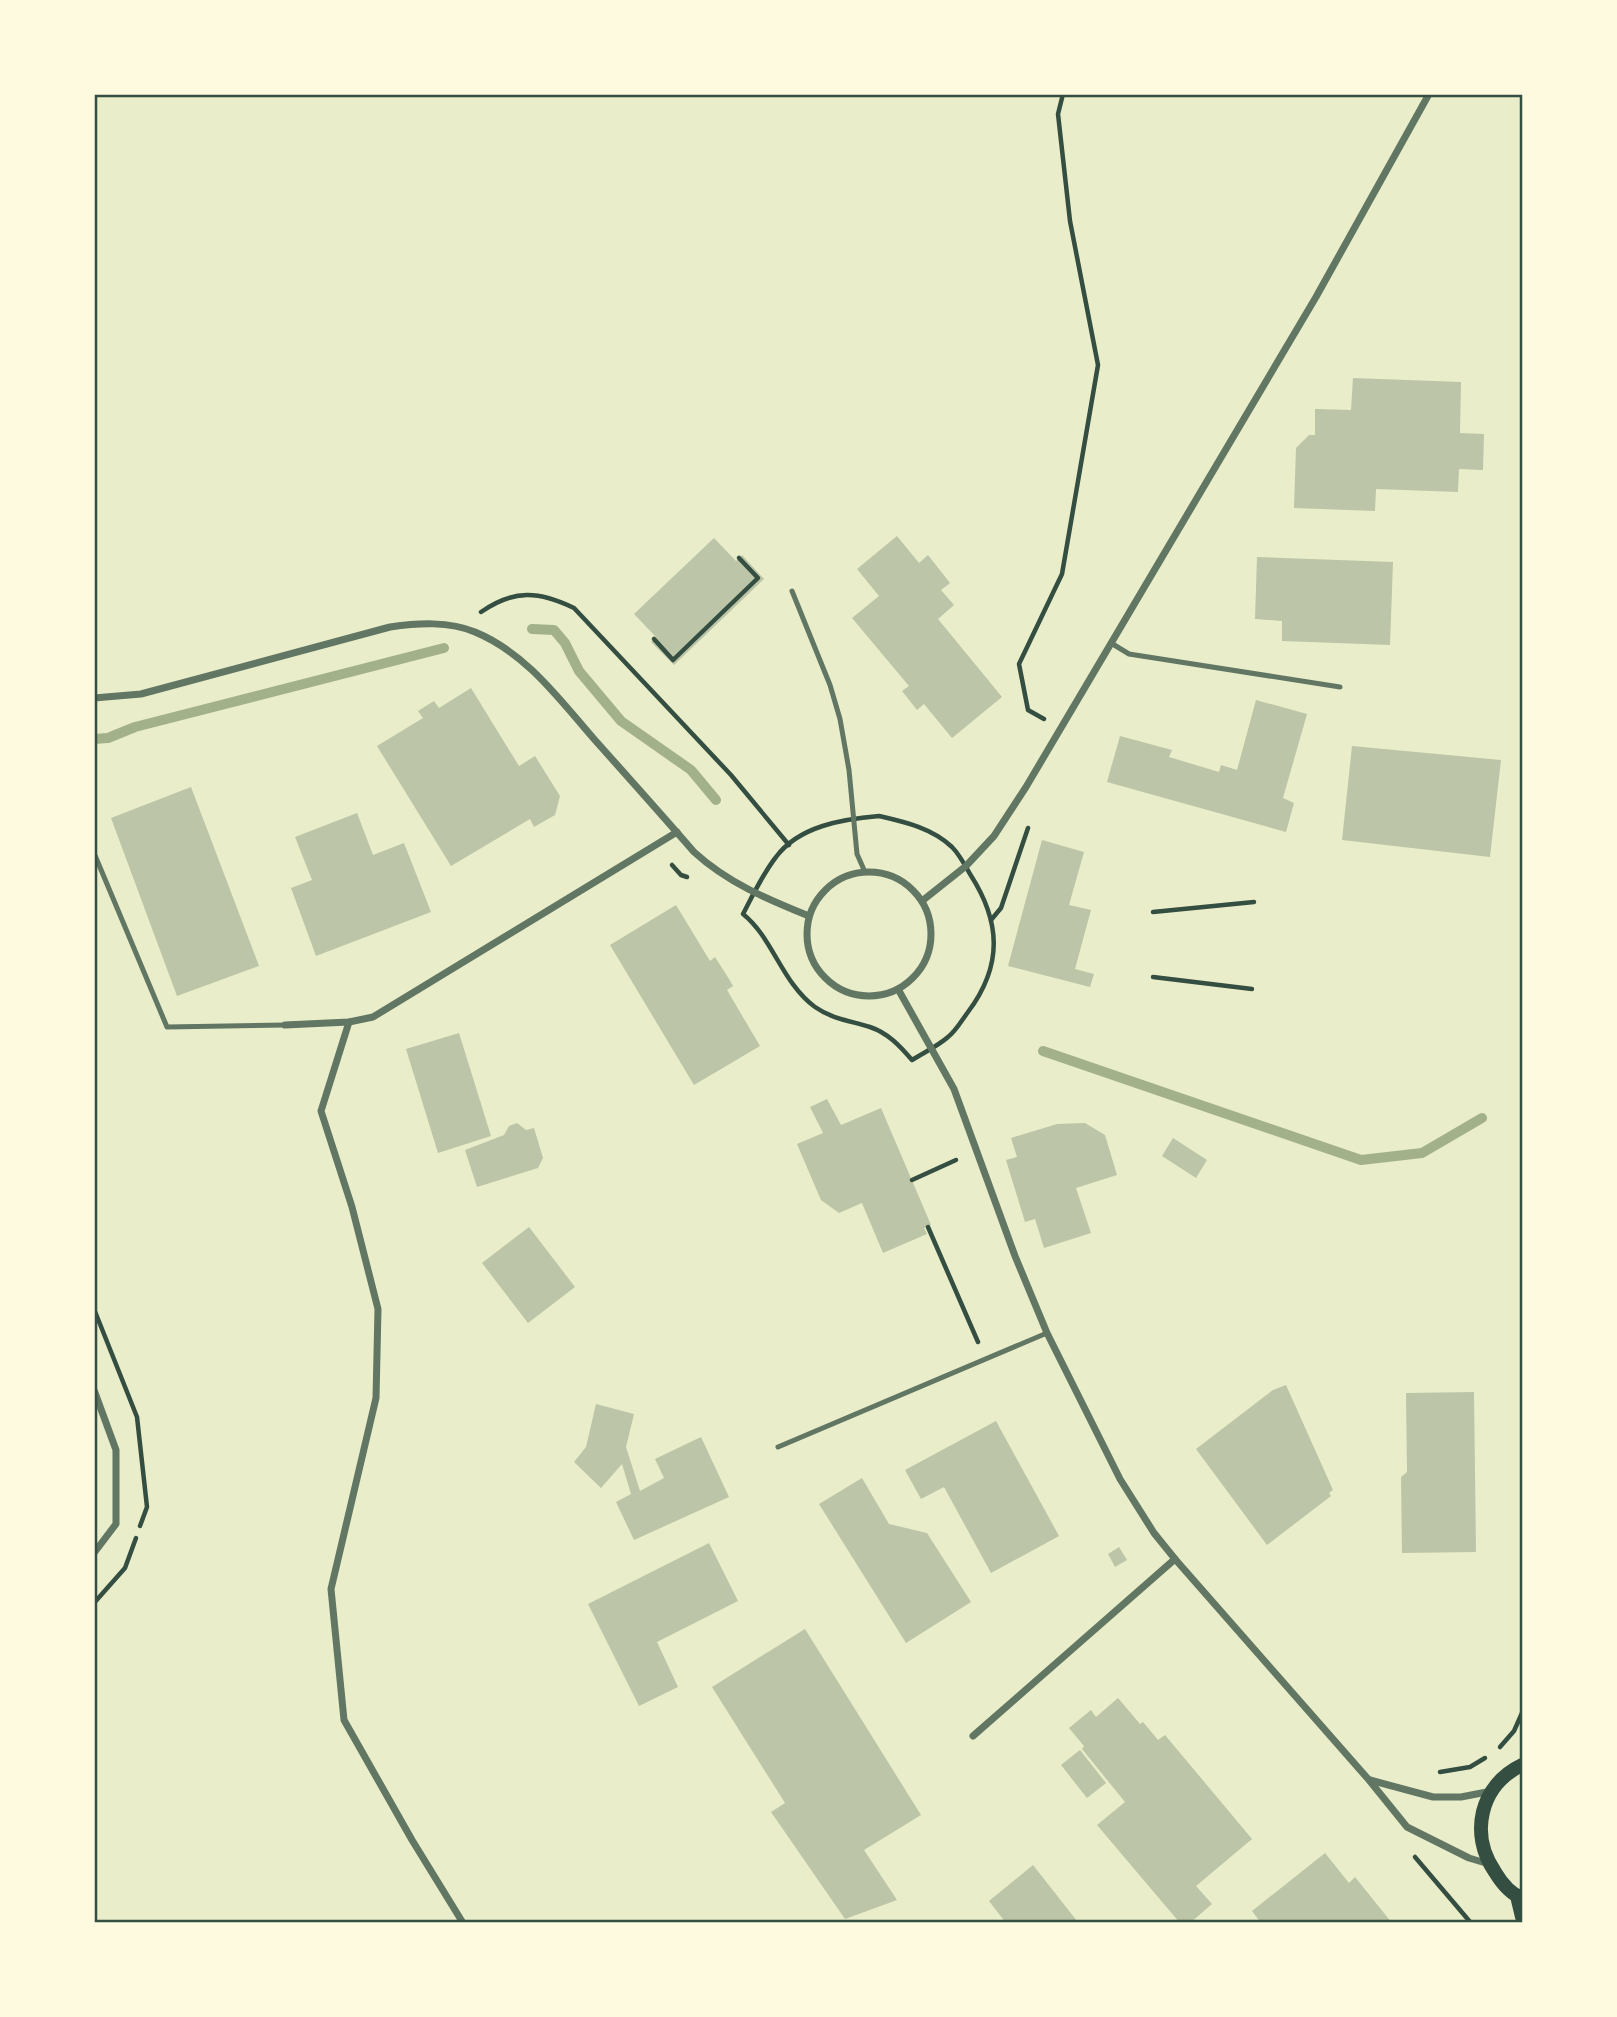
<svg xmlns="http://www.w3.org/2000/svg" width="1617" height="2017" viewBox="0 0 1617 2017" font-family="Overpass,sans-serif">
<rect width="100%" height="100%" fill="#e9edc9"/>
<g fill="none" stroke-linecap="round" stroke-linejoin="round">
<g stroke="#a3b18a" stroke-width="10">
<path d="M532,629l22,1 11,13 14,28 42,50 70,49 25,30"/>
<path d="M94,739l14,-1 27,-11 309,-79"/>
<path d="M1043,1051l318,109 61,-7 60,-35"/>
</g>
</g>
<g fill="#bcc5a7">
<path d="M1353,378l108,4 -1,51 24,1 -1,36 -24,-1 -1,23 -82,-3 -1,22 -81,-3 2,-60 13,-13h6v-26l36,1z"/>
<path d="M897,536l22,27 9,-8 22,28 -9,7 13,15 -16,14 64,78 -50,41 -28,-34 -7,6 -15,-19 7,-5 -57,-68 27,-22 -22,-27z"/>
<path d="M714,538l22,23 6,-6 22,24 -90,86 -23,-23 5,-5 -22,-23z"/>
<path d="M1257,557l136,5 -3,83 -108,-4v-20l-27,-2z"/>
<path d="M471,688l48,78 16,-10 25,40 -5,19 -21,12 -4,-8 -79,47 -74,-120 46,-28 -5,-7 16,-10 5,7z"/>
<path d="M1256,700l51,14 -24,84 11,5 -8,29 -179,-50 13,-46 52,14 -3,7 50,15 2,-7 16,5z"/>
<path d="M1352,746l149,14 -11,97 -148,-17z"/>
<path d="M191,787l68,179 -82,30 -66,-178z"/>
<path d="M357,813l16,42 31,-12 27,69 -115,44 -25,-68 21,-8 -17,-43z"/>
<path d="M1042,840l42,12 -15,53 22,5 -16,59 19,5 -4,13 -82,-21z"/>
<path d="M676,905l34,56 5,-4 14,22 4,7 -6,4 33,56 -66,39 -84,-140z"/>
<path d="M459,1033l32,103 -53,17 -32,-104z"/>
<path d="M827,1099l14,26 40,-17 50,117 -7,3 3,6 -44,19 -21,-50 -23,10 -18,-13 -24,-56 26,-11 -13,-26z"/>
<path d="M517,1123l9,7 8,-2 9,30 -5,10 -61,19 -12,-37 39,-15 5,-9z"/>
<path d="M1085,1123l20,12 12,40 -41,13 15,45 -47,15 -9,-29 -10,3 -19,-62 11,-3 -6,-19 46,-14z"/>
<path d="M1173,1138l34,22 -11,18 -34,-22z"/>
<path d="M529,1227l46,60 -47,36 -46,-60z"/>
<path d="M1286,1385l47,105 -4,3 2,3 -64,49 -71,-96 77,-59z"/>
<path d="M1474,1392l2,160 -74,1 -1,-76 6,-5 -1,-79z"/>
<path d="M596,1404l38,10 -8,33 14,44 24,-13 -9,-19 46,-22 28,60 -95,43 -18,-38 15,-8 -9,-30 -21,24 -27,-26 12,-15z"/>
<path d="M996,1421l63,115 -68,37 -47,-86 -23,12 -16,-29z"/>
<path d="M862,1478l27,46 38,9 44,69 -65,41 -87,-139z"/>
<path d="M709,1543l29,58 -81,41 21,45 -39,19 -51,-102z"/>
<path d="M1119,1547l8,13 -12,7 -7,-13z"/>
<path d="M805,1629l116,186 -57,35 33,50 -52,19 -74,-107 14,-9 -73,-116z"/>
<path d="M1118,1698l22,26 3,-2 15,18 7,-5 87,104 -56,47 16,18 -22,19h-10l-83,-98 28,-23 -43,-53 2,-3 -15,-18 22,-18 5,7z"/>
<path d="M1080,1750l26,33 -19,15 -26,-33z"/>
<path d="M1325,1853l24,30 6,-6 37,46h-131l-9,-12z"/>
<path d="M1033,1865l44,56 -2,2h-69l-17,-22z"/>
</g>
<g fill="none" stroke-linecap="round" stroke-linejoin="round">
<g stroke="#344e41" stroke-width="4.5">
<path d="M481,612c33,-23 58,-21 93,-4l157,167 58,70"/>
<path d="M654,639l19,21 85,-82 -19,-20"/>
<path d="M1044,719l-16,-9 -9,-46 43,-90 36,-209 -28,-144 -12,-107 5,-20"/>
<path d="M879,816c26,6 53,12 73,31 7,7 13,18 18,27 31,48 33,91 -2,138 -6,8 -12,19 -20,25 -10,9 -25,16 -36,23 -12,-14 -24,-27 -42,-33 -19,-6 -38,-8 -55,-20 -33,-24 -42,-69 -72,-93 10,-19 19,-39 33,-57 23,-31 67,-38 103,-41z"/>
<path d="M672,865l9,10 6,2"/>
<path d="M1153,912l101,-10"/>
<path d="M991,920l10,-12 27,-80"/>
<path d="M1153,977l99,12"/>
<path d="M912,1180l44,-20"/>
<path d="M928,1227l50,115"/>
<path d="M94,1309l43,108 10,90 -7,19"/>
<path d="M94,1603l31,-35 11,-30"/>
<path d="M1500,1747l14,-16 8,-18"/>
<path d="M1440,1772l30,-5 15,-9"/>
<path d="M1415,1857l56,66"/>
</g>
<g stroke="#617663" stroke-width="5">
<path d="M792,591l38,94 10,34 9,51 8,84 8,18"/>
<path d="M1111,643l18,11 211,33"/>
<path d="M94,853l73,174 118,-2"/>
<path d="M778,1447l269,-114"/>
</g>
<g stroke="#617663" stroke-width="7">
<path d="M94,698l47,-4 249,-67c28,-4 59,-6 85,5 51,21 84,67 119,107 34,38 67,75 100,113 34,31 73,47 115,64"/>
<circle cx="869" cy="934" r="62"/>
<path d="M922,901l44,-35 28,-30 32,-49 290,-490 113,-203"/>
<path d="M898,989l56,100 61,167 32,77 73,146 34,54 21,26 194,221 38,47 62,31 20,6"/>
<path d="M349,1022l-28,89 31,96 26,102 -2,89 -45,191 13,131 68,120 51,83"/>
<path d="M285,1025l64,-3 24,-5 304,-185"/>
<path d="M94,1390l22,60v74l-22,29"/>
<path d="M973,1736l202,-177"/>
<path d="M1370,1780l63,17h28l31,-6"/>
</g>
<g stroke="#344e41" stroke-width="14">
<path d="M1522,1765c-42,20 -53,69 -27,107 6,10 16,22 27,26"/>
<path d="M1517,1896l5,21"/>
</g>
</g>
<rect width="1617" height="2017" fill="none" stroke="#fefae0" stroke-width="192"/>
<rect x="96" y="96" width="1425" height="1825" fill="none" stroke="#344e41" stroke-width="2.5"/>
</svg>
